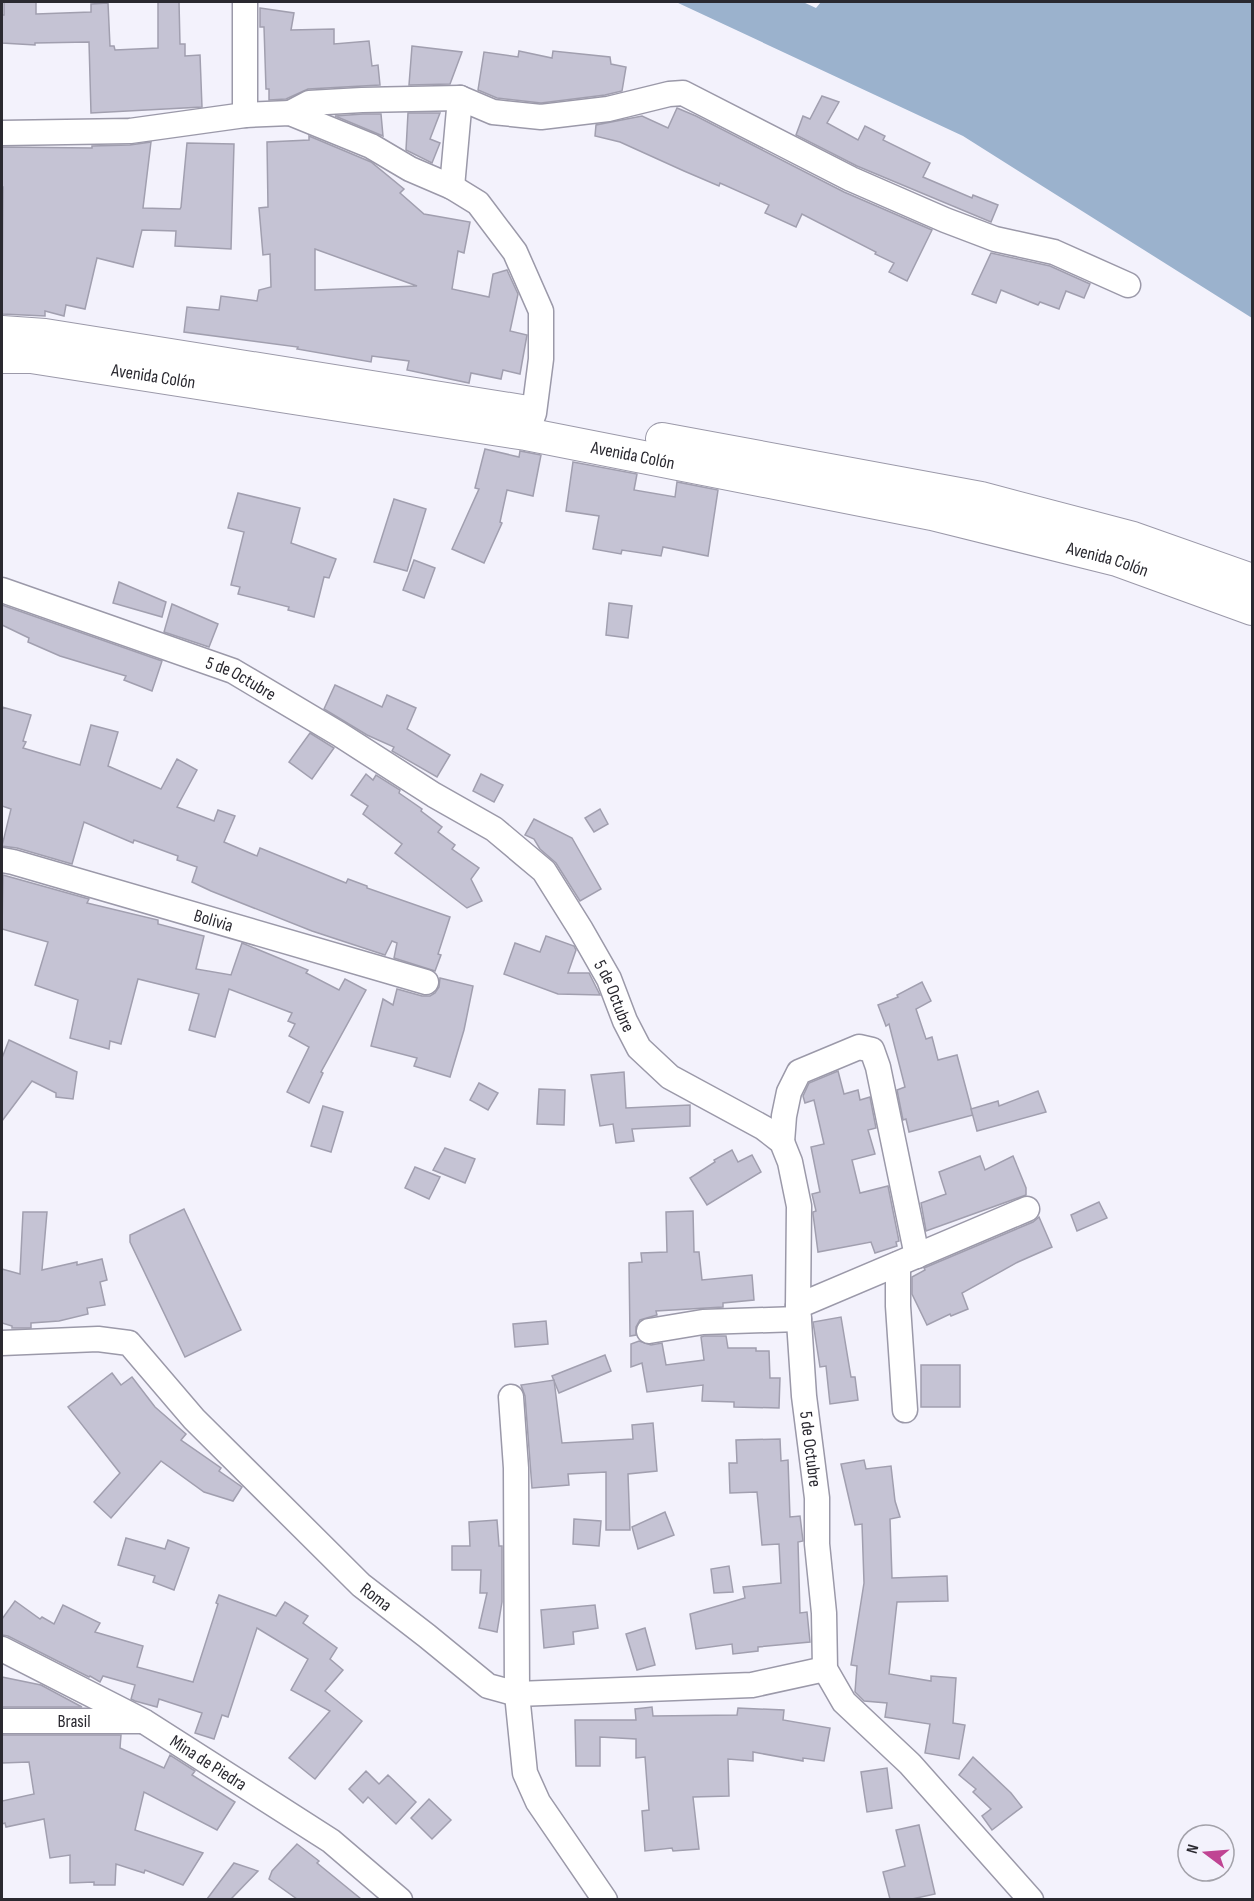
<svg xmlns="http://www.w3.org/2000/svg" width="1254" height="1901" viewBox="0 0 1254 1901" font-family="'Sofia Sans Condensed',sans-serif">
<rect width="100%" height="100%" fill="#f3f2fc"/>
<path fill="#9bb2cd" d="M676,2h127l13,6 5,-6h431v316l-289,-182z"/>
<g fill="#c5c3d4" stroke="#a19faf" stroke-width="1.5" fill-rule="evenodd">
<path d="M4,2h32v12l55,-2v-8l17,-1 2,43h4l1,4 43,-2v-46h21l1,42h5v12l15,-1 2,52 -111,6 -2,-71 -54,1v2l-33,-2v-28h2z"/>
<path d="M260,8l34,5 -3,17 43,-1v15l35,-3 3,25 6,-1 2,20 -72,4 -22,10 -17,1v-11h-3l-2,-62h-4z"/>
<path d="M412,46l50,6 -12,32 -41,1z"/>
<path d="M519,51l33,7 1,-7 57,6 1,7 15,3 -4,24 -17,4 -64,8 -44,-5 -19,-8 6,-38 34,5z"/>
<path d="M822,96l17,6 -12,21 31,17 7,-14 20,10 -2,4 47,23 -7,14 49,21 1,-3 25,10 -7,17 -134,-56 -61,-31 7,-19 7,3z"/>
<path d="M677,108l19,8 148,76 88,38 -25,51 -18,-9 5,-9 -19,-9 1,-2 -74,-38 -6,13 -31,-14 4,-8 -49,-22 -1,3 -35,-15 -64,-29 -25,-6 1,-11 46,-9 26,12z"/>
<path d="M408,113h32l-10,26 10,4 -8,20 -26,-13z"/>
<path d="M363,114h18l2,22 -48,-20z"/>
<path d="M309,136l62,26 33,27 -4,4 24,21 46,8 -6,31 -6,-2 -6,38 37,8 4,-23 14,-4 11,24 -8,37 17,4 -7,39 -17,-4 -2,9 -30,-6 -2,10 -62,-13 2,-9 -37,-5 -1,6 -74,-13 1,-2 -114,-15 3,-25 32,3 2,-14 36,5 2,-11 12,-3 -1,-33 -7,1 -4,-47 9,-1 -1,-65 42,-2zM315,249l102,37 -102,4z"/>
<path d="M151,142l-8,66 37,1 1,-2 6,-64 47,1 -3,105 -56,-3 1,-15 -34,-1 -9,37 -36,-9 -12,51 -19,-4 -2,11 -19,-5v5l-43,-2 1,-127h-1v-40l90,1v-2l38,-1z"/>
<path d="M991,253l59,13 40,18 -6,14 -18,-7 -7,18 -19,-7 -2,3 -37,-15 -5,13 -24,-9z"/>
<path d="M485,449l34,8 1,-6 21,4 -8,41 -26,-6 -7,32 2,1 -18,40 -32,-14 27,-60 -4,-1z"/>
<path d="M573,462l64,12 -3,16 41,7 2,-15 41,8 -10,66 -45,-9 -2,9 -39,-6 -1,4 -28,-5 6,-33 -33,-5z"/>
<path d="M238,493l62,15 -9,35 45,16 -7,19 -5,-1 -10,40 -26,-7 1,-3 -51,-13 2,-7 -9,-2 13,-53 -16,-4z"/>
<path d="M394,499l32,10 -19,62 -33,-9z"/>
<path d="M414,560l21,8 -11,30 -21,-8z"/>
<path d="M119,582l47,20 -4,15 -49,-14z"/>
<path d="M609,603l23,3 -4,32 -22,-3z"/>
<path d="M172,604l46,20 -9,23 -45,-15z"/>
<path d="M2,605l160,56 -10,30 -28,-11 2,-4 -66,-20 -32,-14 1,-4 -27,-13z"/>
<path d="M335,685l47,22 5,-12 29,13 -9,21 43,26 -13,22 -45,-26 2,-4 -27,-12 -43,-26z"/>
<path d="M2,707l29,8 -8,26 3,1 -3,6 57,17 11,-40 27,7 -10,34 53,23 16,-30 20,11 -20,37 37,14 4,-11 17,6 -11,26 33,14 3,-8 86,35 2,-4 19,7v2l83,29 -12,37 3,1 -6,16 -41,-13 3,-15 -5,-2 -7,14 -73,-24 -101,-40 -19,-9 5,-15 -20,-7 1,-4 -44,-16 -1,3 -49,-21 -12,42 -55,-16 -15,-2 9,-37 -9,-3z"/>
<path d="M310,733l24,15 -22,31 -23,-17z"/>
<path d="M366,774l7,6 3,-5 24,15 -1,3 23,16 -1,2 21,16 -4,5 17,13 -3,4 27,19 -8,11 11,22 -15,7 -72,-55 7,-9 -39,-30 5,-8 -17,-11z"/>
<path d="M481,774l22,11 -9,17 -21,-11z"/>
<path d="M600,809l8,15 -14,8 -9,-14z"/>
<path d="M534,819l38,19 29,51 -21,12 -24,-38 -16,-14 -6,-10 -9,-4z"/>
<path d="M3,875l86,24 -2,4 71,17v4l46,12 -8,33 35,6 11,-32 66,27 -2,3 33,17 6,-11 21,11 -45,82 2,1 -14,30 -22,-11 22,-45 -20,-11 6,-12 -7,-3 4,-8 -63,-24 -14,48 -26,-7 10,-36 -61,-15 -17,65 -11,-3 -1,8 -39,-11 8,-38 -43,-15 13,-43 -46,-13z"/>
<path d="M546,936l28,10 2,4 -8,23h21l11,22 -42,-1 -54,-20 11,-31 25,9z"/>
<path d="M440,978l33,8 -9,44 -14,47 -36,-11 3,-8 -46,-12 12,-47 10,6 4,-16 25,7h8l5,-3 4,-6z"/>
<path d="M922,982l9,19 -15,8 10,30 6,-2 6,23 19,-5 16,60 -64,17 -3,-13 -3,1 -6,-30 8,-3 -16,-63 -3,2 -8,-21 20,-8 -1,-2z"/>
<path d="M9,1040l68,32 -4,27 -17,-2v-4l-24,-12 -30,40v-63z"/>
<path d="M838,1071l6,23 14,-4 2,10 10,-3 6,31 -8,2 7,24 -23,6 8,33 28,-7 11,55 -3,1 1,4 -22,7 -4,-11 -53,10 -5,-38v-2l3,-1 -4,-17 8,-2 -9,-45 13,-3 -10,-44 -9,3 -2,-7 6,-13z"/>
<path d="M624,1072l2,36 64,-3v21l-58,3 2,12 -18,2 -3,-19 -13,2 -9,-51z"/>
<path d="M479,1083l19,10 -10,17 -18,-10z"/>
<path d="M539,1089l26,1 -1,35 -27,-1z"/>
<path d="M1038,1091l8,21 -69,19 -6,-22 27,-8 1,5z"/>
<path d="M323,1106l20,6 -12,40 -20,-6z"/>
<path d="M445,1148l30,11 -10,24 -32,-13z"/>
<path d="M732,1150l6,12 14,-7 9,17 -54,33 -17,-27 25,-16 -1,-2z"/>
<path d="M980,1156l5,14 28,-14 13,32v7l-100,36 -5,-28 25,-9 -7,-22z"/>
<path d="M415,1167l25,10 -11,22 -24,-11z"/>
<path d="M1099,1202l8,16 -30,13 -6,-16z"/>
<path d="M184,1209l57,121 -56,27 -55,-115v-7z"/>
<path d="M693,1211l1,41h5l3,28 50,-5 2,25 -31,3v4l-67,4 1,4 -17,5 -4,7v8l-6,1 -1,-73 13,-1 -1,-9 26,-1 -1,-40z"/>
<path d="M23,1212h24l-5,58 35,-8v3l25,-6 5,21 -7,2 5,23 -18,3 1,6 -29,7 -28,2v5h-19v-2l-10,-3v-54l18,5z"/>
<path d="M1039,1217l13,30 -34,15 -56,31 6,16 -17,7 -1,-2 -23,11 -15,-31v-17l13,-7 -1,-2 109,-46z"/>
<path d="M841,1317l10,60h4l3,23 -28,4 -4,-38 -6,1 -7,-45z"/>
<path d="M546,1321l2,23 -33,3 -2,-23z"/>
<path d="M704,1336h22l2,12h28v3h13l1,27h10l-1,30 -45,-1v-5l-32,-1 1,-16 -56,7 -5,-29 -11,4v-23l8,-3 12,4 11,-2 4,22 38,-5 -3,-23z"/>
<path d="M605,1355l6,16 -52,22 -7,-17z"/>
<rect x="921" y="1365" width="39" height="42"/>
<path d="M112,1373l9,12 11,-8 23,30 31,27 -5,6 40,28 -2,3 23,16 -9,14 -29,-9 -43,-31 -50,57 -17,-16 26,-29 -52,-66z"/>
<path d="M554,1380l8,63 71,-4 -1,-14 21,-2 4,48 -29,3 2,56h-24v-58l-38,2 1,11 -37,3 -7,-92 -4,-11z"/>
<path d="M780,1439l1,22 7,-1 2,57 10,-1 3,25 -5,1 2,71 7,-1 3,30 -52,5v4l-25,3 -1,-10 -36,5 -6,-35 55,-16 -2,-11 38,-4 -2,-39 -17,1 -5,-53 -27,1 -1,-30h8l-1,-23z"/>
<path d="M864,1460l2,9 25,-3 4,35 5,16 -10,2 2,59 55,-2 1,25 -51,1 -8,72 42,7v-5l25,2 -3,45 12,2 -6,34 -34,-6 5,-29 -45,-7 2,-14 -23,-2 -9,-9 2,-26 -6,-1 13,-82 -2,-59 -7,1 -14,-61z"/>
<path d="M665,1512l9,23 -36,14 -6,-22z"/>
<path d="M574,1519l27,2 -2,25 -26,-2z"/>
<path d="M497,1520l2,26h3v56l-5,30 -18,-4 8,-35h-7l1,-23h-29v-24h18l-1,-24z"/>
<path d="M126,1538l39,11 3,-9 21,8 -15,42 -21,-8 2,-6 -37,-11z"/>
<path d="M729,1566l4,26 -19,1 -3,-24z"/>
<path d="M219,1595l57,21 9,-14 23,14 -5,7 34,25 -7,11 13,11 -18,21 37,30 -47,58 -26,-21 41,-47 -39,-21 17,-31 -51,-31 -29,89 -6,-2 -8,24 -19,-6 7,-20 -43,-14 -2,8 -22,-6 -4,-2 4,-14 -32,-9 -3,6 -10,-6 -1,1 -81,-41 -6,-1v-16l13,-18 25,18 2,-2 12,7 9,-19 37,18 -5,9 48,14 -6,21 56,15 25,-78 -2,-1z"/>
<path d="M595,1605l3,23 -25,4 1,12 -30,4 -3,-38z"/>
<path d="M645,1628l10,37 -18,5 -11,-36z"/>
<path d="M2,1677l39,8 41,22h-80z"/>
<path d="M652,1707l1,9 84,-1 1,-7 46,2 -1,10 47,8 -6,33 -21,-3v3l-50,-9v9l-25,-2 1,37 -36,1 6,52 -26,2 -1,-3 -27,3 -3,-40 7,-1 -4,-53 -9,1v-19l-36,-2v29h-24l-1,-46h61l-1,-11z"/>
<path d="M2,1735h119l-1,13 44,20 6,-13 25,16 -3,4 43,27 -18,28 -73,-38 -9,38 68,23 -20,32 -38,-15 -1,3 -28,-9 -1,21h-21v-3l-24,1v-28l-20,3 -6,-39 -38,8 -1,-4 -3,1v-23l32,-7 -5,-32 -27,1z"/>
<path d="M973,1757l38,36 11,14 -30,23 -10,-14 9,-7 -18,-17 3,-3 -17,-14z"/>
<path d="M887,1768l5,40 -25,4 -6,-40z"/>
<path d="M366,1771l13,13 9,-9 28,27 -20,22 -28,-27 -5,6 -14,-14z"/>
<path d="M429,1799l22,21 -19,19 -21,-21z"/>
<path d="M919,1825l16,69 -23,5h-22l-7,-27 22,-6 -9,-36z"/>
<path d="M297,1844l22,17 -2,2 44,36h-64l-28,-20 3,-8z"/>
<path d="M234,1863l24,8 -27,28h-24z"/>
</g>
<g fill="none" stroke-linecap="round" stroke-linejoin="round">
<defs>
<g id="minor">
<path d="M290,113l19,-10 53,-3 98,-2"/>
<path d="M245,115v-113"/>
<path d="M2,133l128,-2 115,-16 45,-2 81,33 39,23 42,18 26,16 37,49 26,59v48l-7,54 -6,16"/>
<path d="M452,187l8,-89 33,14 48,5 67,-8 61,-15 14,-1 168,86 94,41 50,19 59,13 74,33"/>
<path id="s1" d="M2,590l231,81 106,63 95,61 60,34 50,42 37,59 28,49 16,42 14,27 31,29 94,51 18,14 8,20 9,44 -1,100 6,90 13,102v46l7,69 1,56 19,33 66,62 121,136"/>
<path id="s2" d="M2,860l11,2 413,120"/>
<path d="M782,1142l2,-26 5,-24 10,-20 60,-25 13,3 6,17 39,189"/>
<path d="M898,1264v42l7,104"/>
<path d="M798,1306l229,-97"/>
<path d="M649,1331l54,-9 96,-3"/>
<path id="s3" d="M2,1343l96,-4 31,4 65,76 167,166 66,51 61,50 29,8 235,-9 73,-16"/>
<path d="M511,1397l5,71 1,226 8,79 13,29 67,98"/>
<path id="s4" d="M2,1649l143,73 186,119 69,59"/>
<path id="s5" d="M2,1721h138"/>
</g>
<g id="major">
<path d="M2,332l43,3 483,77"/>
<path id="s6" d="M2,357h29l495,77 406,80 185,46 135,49"/>
<path d="M662,439l319,59 152,40 119,42"/>
</g>
</defs>
<use href="#minor" stroke="#9b99a9" stroke-width="27"/>
<use href="#major" stroke="#9b99a9" stroke-width="34"/>
<use href="#minor" stroke="#fff" stroke-width="24"/>
<use href="#major" stroke="#fff" stroke-width="32"/>
</g>
<g text-anchor="middle" dominant-baseline="central" stroke-width="4.5" stroke-linejoin="round" paint-order="stroke">
<g font-size="18" fill="#2a2930" stroke="#f3f2fc">
<text stroke="none"><textPath href="#s6" startOffset="153">Avenida Colón</textPath></text>
<text stroke="none"><textPath href="#s6" startOffset="639">Avenida Colón</textPath></text>
<text stroke="none"><textPath href="#s6" startOffset="1125">Avenida Colón</textPath></text>
<text stroke="none"><textPath href="#s1" startOffset="255">5 de Octubre</textPath></text>
<text stroke="none"><textPath href="#s2" startOffset="220">Bolivia</textPath></text>
<text stroke="none"><textPath href="#s1" startOffset="759">5 de Octubre</textPath></text>
<text stroke="none"><textPath href="#s1" startOffset="1299">5 de Octubre</textPath></text>
<text stroke="none"><textPath href="#s3" startOffset="482">Roma</textPath></text>
<text stroke="none"><textPath href="#s5" startOffset="72">Brasil</textPath></text>
<text stroke="none"><textPath href="#s4" startOffset="236">Mina de Piedra</textPath></text>
</g>
</g>
<rect width="1254" height="1901" fill="none" stroke="#2a2930" stroke-width="6"/>
<g transform="translate(1206 1853) rotate(286)"><circle r="28" fill="#f3f2fc" stroke="#a3a2aa" stroke-width="1.5"/>
<path d="M0-4.5L10 22L0 15L-10 22Z" fill="#c04493"/>
<text y="-9" font-size="16" font-weight="bold" text-anchor="middle" fill="#2a2930">N</text>
</g>
</svg>
